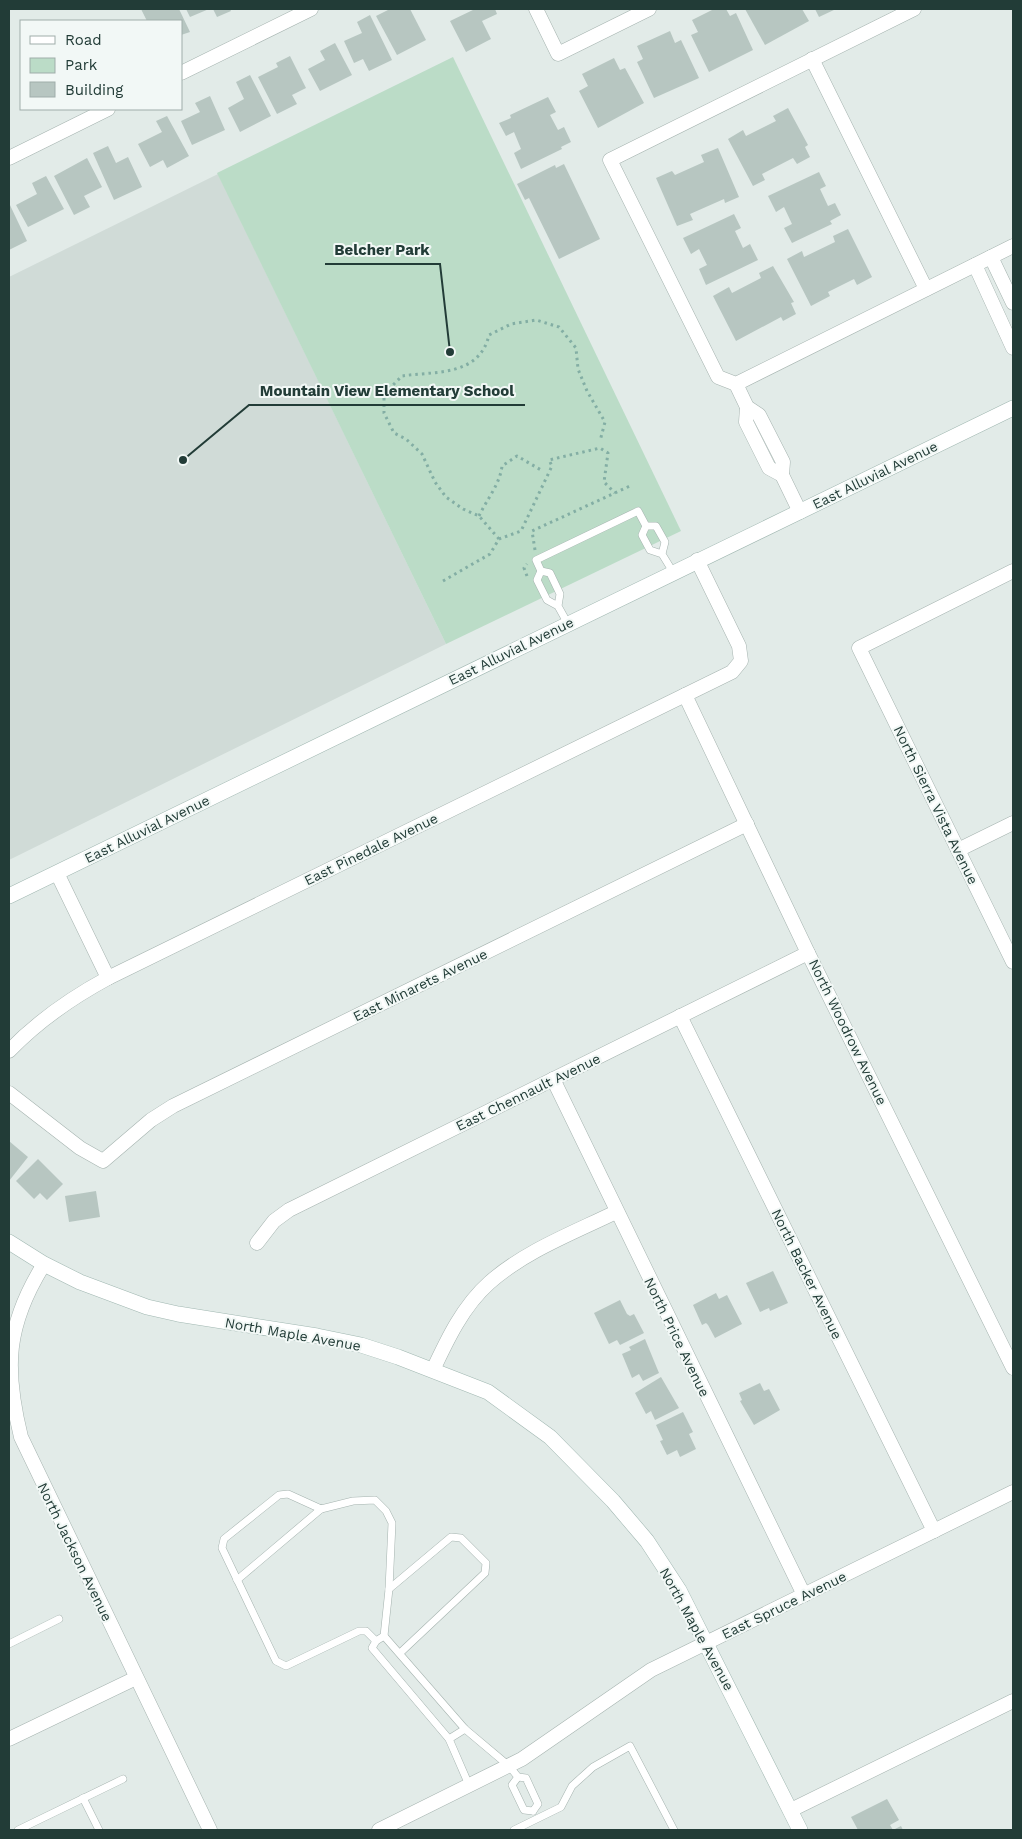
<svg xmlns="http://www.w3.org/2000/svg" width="1022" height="1839" viewBox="0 0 1022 1839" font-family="'Work Sans',sans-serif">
<rect width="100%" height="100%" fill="#e2ebe8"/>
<path fill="#d0dbd7" d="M218,174l228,470 -437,216v-583z"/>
<path fill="#bbdcc7" d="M453,57l228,474 -235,113 -229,-471z"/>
<g fill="#b7c6c1">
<path d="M141,9h38l11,23 -9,3v-14h-34z"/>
<path d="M186,9h23l-19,8z"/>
<path d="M213,9h17l1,2 -14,6z"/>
<path d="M390,9h20l16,31 -29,15 -21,-39z"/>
<path d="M475,9h20l2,5 -15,7 9,18 -25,13 -16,-31z"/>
<path d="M714,9h12l4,7 6,-3 17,37 -44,22 -18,-37 7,-3 -6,-12z"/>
<path d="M745,9h57l7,12 -44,24z"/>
<path d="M815,9h21l-17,8z"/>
<path d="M370,15l22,45 -23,11 -6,-12 -9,4 -10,-22 18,-8 -5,-11z"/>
<path d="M670,31l5,12 6,-3 18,38 -45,20 -17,-36 6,-3 -6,-13z"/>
<path d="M335,43l17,32 -32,16 -12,-22 17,-9 -5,-9z"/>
<path d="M290,56l16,32 -14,7 5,9 -20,10 -19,-37 20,-10 -2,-4z"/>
<path d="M614,58l6,12 5,-2 19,35 -46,25 -19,-37 9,-5 -6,-12z"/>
<path d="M250,75l21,41 -31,16 -12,-24 16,-9 -8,-17z"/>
<path d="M210,96l15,34 -33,15 -11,-24 19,-9 -5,-9z"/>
<path d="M548,97l8,15 -6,3 8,15 6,-3 7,15 -10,5 1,2 -41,20 -7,-16 7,-4 -7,-17 -8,4 -7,-13 12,-5 -1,-3z"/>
<path d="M788,108l20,37 -3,2 5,10 -13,7 -4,-6 -31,16 3,6 -12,6 -25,-47 15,-9 3,6 30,-15 -3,-5z"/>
<path d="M167,116l22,40 -22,12 -4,-8 -13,7 -12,-23 24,-12 -6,-11z"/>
<path d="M108,146l8,17 12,-6 14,30 -28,13 -21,-47z"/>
<path d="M718,148l21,49 -14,6 -1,-4 -34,15 3,6 -16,6 -21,-48 16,-7 3,4 29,-13 -3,-7z"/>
<path d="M87,158l15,29 -18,9 6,11 -16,8 -20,-39z"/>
<path d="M564,164l36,75 -41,20 -30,-61 -4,2 -8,-16 38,-19 1,3z"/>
<path d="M819,172l7,14 -6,3 8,17 7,-3 6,12 -11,6 2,3 -40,19 -8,-15 8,-4 -8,-17 -8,5 -8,-16z"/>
<path d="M46,176l18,33 -36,18 -12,-22 21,-11 -5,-11z"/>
<path d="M9,203l18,38 -18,9z"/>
<path d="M734,214l7,14 -6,3 8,17 7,-4 8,16 -52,25 -7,-16 8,-4 -8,-16 -8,5 -8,-16z"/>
<path d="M848,229l24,48 -15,8 -3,-6 -26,13 2,4 -19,10 -24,-47 15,-8 2,6 31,-15 -2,-6z"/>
<path d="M773,266l21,36 -3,1 5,11 -13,7 -2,-4 -45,24 -23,-45 16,-9 3,6 29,-15 -2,-5z"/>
<path d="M9,1141l19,16 -19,24z"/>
<path d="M38,1159l25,25 -16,16 -7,-7 -6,6 -18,-18z"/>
<path d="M96,1191l4,26 -31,5 -4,-26z"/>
<path d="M773,1271l15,32 -18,8 -1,-3 -9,4 -14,-29z"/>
<path d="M716,1293l3,6 8,-4 15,29 -27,14 -7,-13 -2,-2 -4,2 -9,-20z"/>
<path d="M620,1300l7,14 3,2 4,-2 10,19 -24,12 -3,-5 -8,4 -15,-31z"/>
<path d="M645,1339l14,34 -16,8 -4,-7 -7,4 -10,-24 9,-4 -2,-3z"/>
<path d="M661,1377l18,31 -24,12 -4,-9 -5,3 -11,-21z"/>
<path d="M760,1383l4,8 5,-2 11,21 -26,15 -14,-24 2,-1 -3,-7z"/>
<path d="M683,1412l10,20 -4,2 7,15 -16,8 -3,-7 -10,5 -7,-14 3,-1 -7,-15z"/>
<path d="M887,1799l12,21 -9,5 3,5 8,-4 2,4h-45l-7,-13z"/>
</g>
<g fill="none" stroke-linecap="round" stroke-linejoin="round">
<defs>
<g id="lane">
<path d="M662,554l-12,-4 -8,-15 4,-9h10l9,16 -3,12 11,18"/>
<path d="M541,571l-5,-11 102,-49 8,15"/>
<path d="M558,606l2,-12 -10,-21 -9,-2 -4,9 10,20 11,6 10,18"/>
<path d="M237,1580l84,-71"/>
<path d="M384,1636l5,-47 62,-52 10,1 25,25 -1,10 -85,80"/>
<path d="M376,1641l-10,-10h-7l-73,35 -10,-5 -54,-113 2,-9 55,-44 9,-1 33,15 32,-8 22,-1 11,11 6,12 -3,66"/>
<path d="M9,1644l50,-25"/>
<path d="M449,1739l16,-10"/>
<path d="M518,1777l-6,8 12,25 9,1"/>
<path d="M469,1785l-20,-46 -77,-91 4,-7 8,-5 81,93 44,37 9,11 8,1 12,26 -5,7"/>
<path d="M83,1798l16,32"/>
<path d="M18,1830l105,-51"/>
<path d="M514,1830l47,-23 11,-21 21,-19 37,-21 44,84"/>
</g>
<g id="street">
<path d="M536,9l22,45 91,-45"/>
<path d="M914,9l-304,151 108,217 18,7 277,-138"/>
<path d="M812,59l114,230"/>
<path d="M181,73l130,-64"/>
<path d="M9,158l99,-49"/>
<path d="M991,257l22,46"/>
<path d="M975,265l38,83"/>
<path d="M736,384l11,23 12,8 24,47 -1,13"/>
<path d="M747,407l-1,15 23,46 13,7 18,37"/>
<path d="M1013,571l-154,77 154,314"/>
<path d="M685,695l123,258 205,415"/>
<path d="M958,850l55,-27"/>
<path d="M57,873l51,105"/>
<path d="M680,1016l254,515"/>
<path d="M9,1051c29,-30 62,-53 99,-73l624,-306 9,-11 -2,-15 -42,-86"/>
<path d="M553,1079l251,516"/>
<path d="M9,1093l71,55 23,13 48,-41 22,-14 574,-282"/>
<path d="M257,1243l17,-22 15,-11 519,-257"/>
<path d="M44,1264c-38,61 -40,104 -23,173l189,393"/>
<path d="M433,1370c14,-30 30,-64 56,-87 36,-32 84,-50 127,-71"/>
<path d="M9,1739l127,-61"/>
<path d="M791,1810l222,-109"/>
<path d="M379,1830l143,-71 129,-89 362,-178"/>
</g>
<g id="secondary">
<path d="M9,896l1004,-488"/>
<path d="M9,1242l35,22 36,18 67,25 31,7 139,22 44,9 37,12 90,35 62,45 63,64 34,40 32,49 121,240"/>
</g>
</defs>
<use href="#lane" stroke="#a5b3af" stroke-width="8"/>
<use href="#street" stroke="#a5b3af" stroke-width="15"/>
<use href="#secondary" stroke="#a0b7b1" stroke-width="16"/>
<g stroke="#83aea4" stroke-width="3" stroke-dasharray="2.5 4" stroke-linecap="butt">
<path d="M479,516c8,-17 21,-32 23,-50l15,-10 24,14"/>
<path d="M499,539l-20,-23 -16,-7 -17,-12 -11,-15 -13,-28 -16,-15 -12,-6 -10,-20v-19l18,-18c33,-5 77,1 87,-41l22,-11 25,-4 23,7 17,21 2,21 9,22 18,31 -5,19"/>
<path d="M535,550l-3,-19 98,-45"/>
<path d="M527,576l-3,-8 3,-4"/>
<path d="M443,581l47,-27 9,-15 22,-8 31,-65 -3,-6 51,-12 8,5 -4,29 11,11"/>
</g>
<use href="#lane" stroke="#fff" stroke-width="7"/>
<use href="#street" stroke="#fff" stroke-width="14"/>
<use href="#secondary" stroke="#fff" stroke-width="15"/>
</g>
<g text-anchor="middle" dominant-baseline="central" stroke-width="4" stroke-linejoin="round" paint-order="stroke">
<g font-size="14" fill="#223c37" stroke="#f2f8f6">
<text transform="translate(875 475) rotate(-26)">East Alluvial Avenue</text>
<text transform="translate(511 651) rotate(-26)">East Alluvial Avenue</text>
<text transform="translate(936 805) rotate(64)">North Sierra Vista Avenue</text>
<text transform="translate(147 829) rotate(-26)">East Alluvial Avenue</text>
<text transform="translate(371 849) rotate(-26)">East Pinedale Avenue</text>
<text transform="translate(420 985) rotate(-26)">East Minarets Avenue</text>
<text transform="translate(848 1032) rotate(64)">North Woodrow Avenue</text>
<text transform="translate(528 1092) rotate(-26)">East Chennault Avenue</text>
<text transform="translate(807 1274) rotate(64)">North Backer Avenue</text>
<text transform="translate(293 1334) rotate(10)">North Maple Avenue</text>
<text transform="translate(677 1337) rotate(64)">North Price Avenue</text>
<text transform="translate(75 1552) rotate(64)">North Jackson Avenue</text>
<text transform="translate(784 1605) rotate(-26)">East Spruce Avenue</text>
<text transform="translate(697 1629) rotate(61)">North Maple Avenue</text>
</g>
</g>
<path fill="none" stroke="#223c37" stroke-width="2" d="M450 352L440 264H325M183 460L249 405H525"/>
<g fill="#223c37" stroke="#f2f8f6" stroke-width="2">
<circle cx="450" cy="352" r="5"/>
<circle cx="183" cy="460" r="5"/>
</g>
<g font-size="15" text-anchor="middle" font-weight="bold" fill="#223c37" stroke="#f2f8f6" stroke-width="4" stroke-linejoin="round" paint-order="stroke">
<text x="382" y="255">Belcher Park</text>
<text x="387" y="396">Mountain View Elementary School</text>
</g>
<rect width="1022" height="1839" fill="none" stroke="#223c37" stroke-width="20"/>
<rect x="20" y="20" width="162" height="90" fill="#f2f8f6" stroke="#9fadaa"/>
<rect x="30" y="36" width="25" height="8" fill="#ffffff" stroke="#9fadaa"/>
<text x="65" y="45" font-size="15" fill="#223c37">Road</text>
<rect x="30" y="58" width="25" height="15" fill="#bbdcc7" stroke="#9fadaa"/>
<text x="65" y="70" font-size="15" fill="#223c37">Park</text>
<rect x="30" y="82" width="25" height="15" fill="#b7c6c1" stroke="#9fadaa"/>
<text x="65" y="95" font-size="15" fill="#223c37">Building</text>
</svg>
